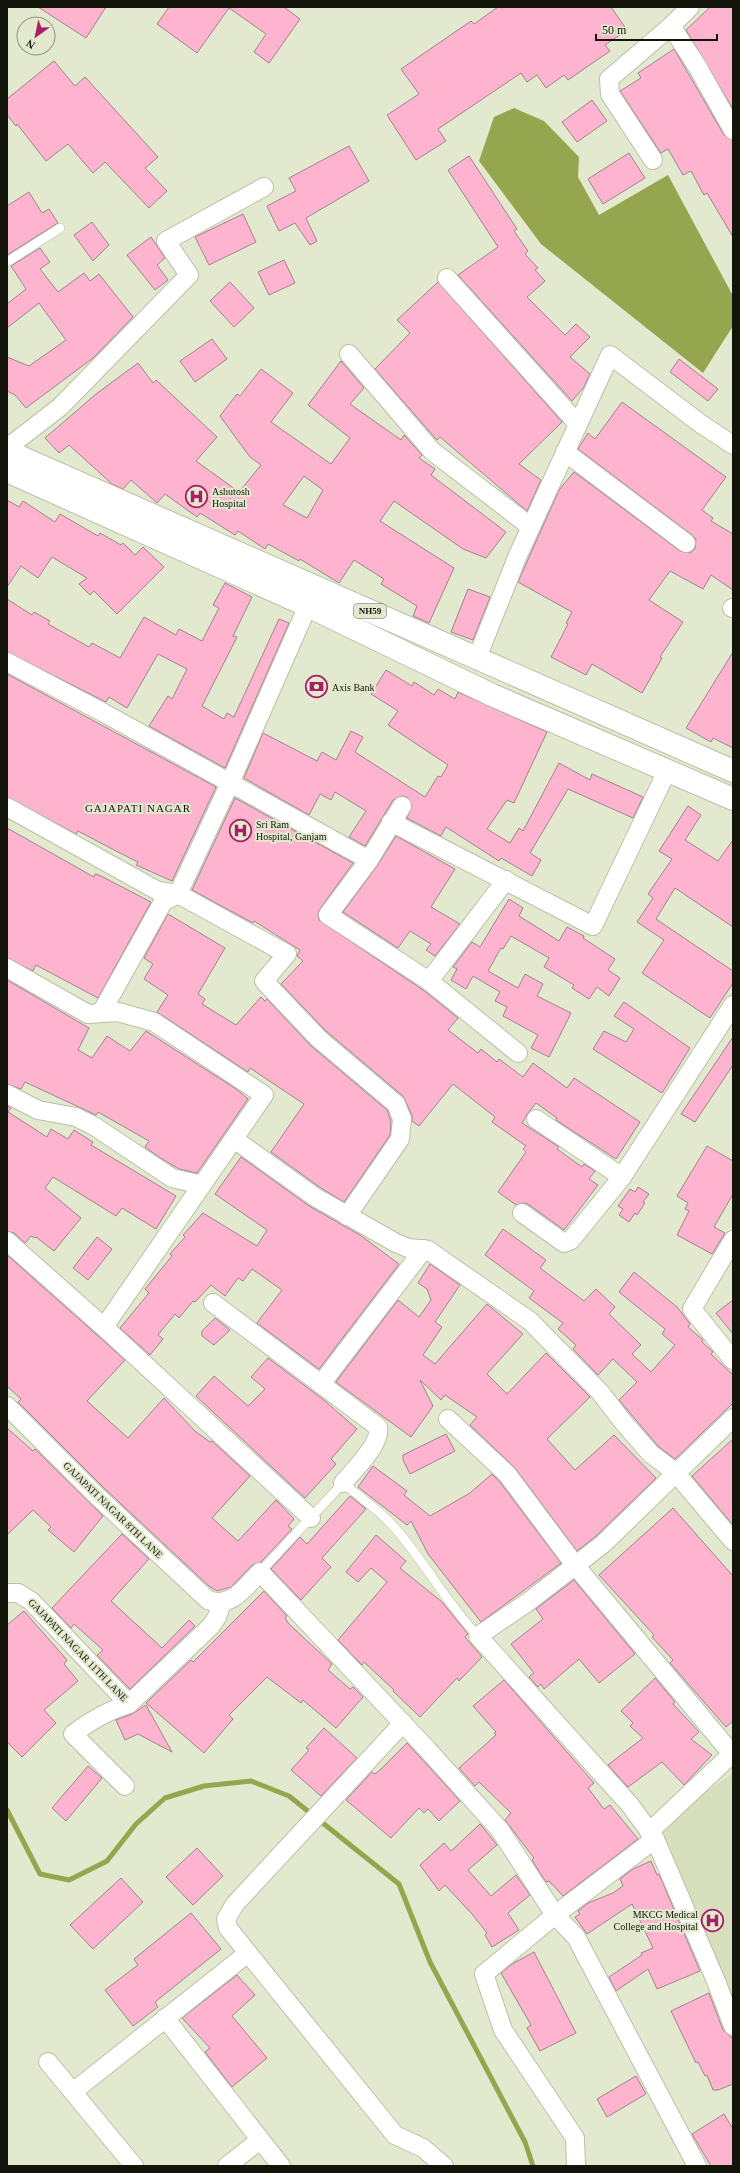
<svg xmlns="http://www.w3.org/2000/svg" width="740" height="2173" viewBox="0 0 740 2173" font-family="'Times New Roman',serif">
<rect width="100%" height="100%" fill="#e3e9ce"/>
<path fill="#d7dfbd" d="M733,1773v240l-79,-185z"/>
<path fill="#96a64f" d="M514,108l30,13 35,36 -1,20 21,38 69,-40 65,121v30l-30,47 -162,-129 -62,-83 15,-44z"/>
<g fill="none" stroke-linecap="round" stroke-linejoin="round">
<path stroke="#96a64f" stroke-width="5" d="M7,1810l33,64 29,6 38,-19 29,-37 29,-26 39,-12 47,-5 38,15 110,88 31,78 95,180 8,24"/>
</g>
<g fill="#feb4cf" stroke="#9f838d" fill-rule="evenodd">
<path d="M38,7h68l-20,31z"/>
<path d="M169,7h115l16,12 -31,44 -15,-11 12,-18 -37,-26 -32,45 -40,-29z"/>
<path d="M498,7h113l16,23 -22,15 5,6 -42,29 -4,-5 -18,13 -9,-13 -10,7 -6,-9 -83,56 8,12 -30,19 -29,-45 32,-21 -18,-25 70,-48 3,3z"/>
<path d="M710,7h23v102l-47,-79z"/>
<path d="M674,49l50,86 9,5v97l-26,-44 -3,2 -13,-24 -8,4 -15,-26 -7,4 -41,-62 21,-13 -3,-5z"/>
<path d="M54,61l21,25 10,-9 73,80 -13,11 22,23 -18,17 -44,-46 -12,11 -25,-29 -22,17 -29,-37 -1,2 -9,-11v-16z"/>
<path d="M592,100l15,21 -30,21 -15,-20z"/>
<path d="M349,146l20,35 -63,37 11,23 -7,4 -15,-22 -16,8 -12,-25 29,-15 -7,-13z"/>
<path d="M629,153l16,25 -42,26 -15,-25z"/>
<path d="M469,156l48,73 -3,2 14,20 -3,3 13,14 -3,2 10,11 -18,16 38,38 11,-11 14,13 -20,20 20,17 -6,13 -12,14 -114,-126 40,-28 -50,-77z"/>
<path d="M29,192l13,21 7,-4 9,14 -51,32v-49z"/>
<path d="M243,214l13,28 -47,23 -14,-28z"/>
<path d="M92,222l17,23 -16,16 -19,-26z"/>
<path d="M151,237l14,21 -8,7 11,15 -13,10 -28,-35z"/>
<path d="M40,248l10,14 -10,7 18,23 26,-19 6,8 9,-7 34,43 -40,41 -67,50 -11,-13 -8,-4v-34l22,9 37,-26 -27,-37 -32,25v-24l19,-15 -15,-23z"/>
<path d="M284,260l11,23 -26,12 -11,-23z"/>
<path d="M230,282l24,26 -20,19 -24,-26z"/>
<path d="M438,282l124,140 -43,42 22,16 -14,31 -87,-74 -3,3 -62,-71 35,-36 -13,-13z"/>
<path d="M212,339l15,20 -32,23 -15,-21z"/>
<path d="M679,359l39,30 -10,12 -38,-29z"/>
<path d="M341,361l23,27 -14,16 51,36 3,-5 18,20 -3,3 16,11 -4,6 75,57 -20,26 -23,-9 -69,-48 -14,20 74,47 -25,55 -16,-7 4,-10 -36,-22 3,-5 -30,-19 -15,23 -39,-24 -1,2 -31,-17 -3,5 -27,-18 -3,4 -35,-22 -3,4 -32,-23 -8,9 -26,-23 -8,9 -11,-5 -43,-39 -10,8 -14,-15 51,-44 42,-31 15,20 3,-3 61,57 -21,24 43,31 22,-27 -11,-8 -30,-41 17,-22 3,2 21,-27 32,24 -22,29 60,42 19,-26 -42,-33zM304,476l19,14 -16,28 -24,-13z"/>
<path d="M622,402l104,75 -24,33 11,8 -2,3 22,13v56l-22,-15 -8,14 -33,-18 -21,29 34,22 -23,35 2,1 -20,35 -50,-29 -6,11 -35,-18 17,-33 -2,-1 6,-11 -54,-30 41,-92 15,-18 106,79 10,2 5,-4 1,-10 -4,-4 -114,-86 10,-16 7,6z"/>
<path d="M7,500l12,7 4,-6 32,21 5,-8 38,22 2,-3 21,12 2,-2 12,12 8,-8 21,20 -47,47 -23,-23 -4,4 -11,-11 8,-6 -35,-21 -14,21 -17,-12 -14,21z"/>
<path d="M225,583l27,14 -19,39 4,1 -35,69 22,13 3,-6 7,4 45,-98 10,4 -64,145 -76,-42 19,-30 4,3 15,-30 -29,-15 -31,54 -18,-11 -3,5 -99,-50v-53l25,16 2,-3 16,9 -2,3 41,23 3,-4 28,15 24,-41 32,18 3,-6 23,12 17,-33 -6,-3z"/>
<path d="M468,589l22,8 -17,43 -22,-8z"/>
<path d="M733,652v96l-20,-10 -2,4 -25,-14z"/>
<path d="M386,670l26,16 2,-4 20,13 4,-6 17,10 3,-7 89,40 -33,71 -7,-3 -20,29 23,14 9,-15 4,3 36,-68 31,17 2,-6 51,23 -10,21 -65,-29 -38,64 11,7 -9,16 -31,-18 -2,3 -53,-34 -5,9 -34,-18 5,-12 -5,-9 -5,-1 -9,4 -28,46 -16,-9 17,-26 -31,-19 -4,8 -11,-6 -11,21 -65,-37 19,-45 54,28 5,-9 14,8 15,-29 12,6 -8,15 70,45 13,-21 3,1 7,-12 -60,-40 10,-14 -27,-17z"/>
<path d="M7,674l209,113 -44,94 -36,-16 2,-3 -22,-11 -38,-20 -2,3 -69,-37z"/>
<path d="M235,798l118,65 -33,46 -2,5 1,6 104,70 35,28 -10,12 30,23 3,-4 16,13 2,-3 24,18 10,-14 34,25 7,-10 66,44 -24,37 -60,-39 1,-2 -21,-15 -8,10 -6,10 37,24 -2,2 25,18 2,-3 11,7 -6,8 9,6 -34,45 -36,-26 -5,-1 -7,2 -18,-13 28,-40 -3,-3 3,-3 -34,-24 3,-5 -42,-33 -34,42 -7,-5v-6l-9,-19 -78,-66 -44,-46 22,-23 -6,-5 3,-6 -46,-29 -1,2 -61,-33z"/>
<path d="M688,806l13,9 -16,25 33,21 15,-21v87l-58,-39 -19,31 77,52v12l-23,35 -68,-45 22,-33 -27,-18 16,-24 -5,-4 24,-35 -13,-8z"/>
<path d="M7,828l87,49 1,-3 4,1 52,27 -53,96 -62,-33 -3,6 -26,-13z"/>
<path d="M396,836l59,33 -24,38 29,17 -25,32 -9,-6 5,-6 -21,-13 -12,17 -55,-36 34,-46z"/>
<path d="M509,899l14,9 -4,8 40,25 8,-14 17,9 -1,2 32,21 -7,11 12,8 -11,18 -12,-9 -8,12 -17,-11 2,-3 -30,-18 5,-9 -38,-22 -8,13 -2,-1 -13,23 30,17 7,-14 18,10 -6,12 34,17 -22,44 -18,-9 7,-13 -35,-19 4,-9 -12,-6 5,-9 -27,-16 -7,13 -15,-9 6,-11 -4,-2 19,-25 8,5z"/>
<path d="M168,914l57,34 -27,46 7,5 -3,5 34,21 25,-28 4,4 2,-2 44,47 76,64 4,11 -1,14 -46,67 -23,-14 -50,-36 33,-48 -54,-36 -2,4 -91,-60 11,-17 -24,-16 9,-15 -9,-6z"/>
<path d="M7,980l82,48 -11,22 14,8 15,-22 23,15 16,-20 90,58 12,10 -51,74 -18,-4 -20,-12 -14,-10 4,-6 -51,-29 -2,3 -71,-33 -4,7 -14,-5z"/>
<path d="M624,1002l66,46 -28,45 -69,-44 11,-18 22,11 8,-13 -20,-13z"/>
<path d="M733,1037v28l-38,57 -14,-8z"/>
<path d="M7,1106l4,2 -3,4 39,25 4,-8 17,10 6,-9 19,12 -2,3 85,51 -20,33 -34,-21 -6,8 -63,-39 -8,11 36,30 -27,33 -18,-14 -1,1 -4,-2 -6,7 -11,-10 -7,-2z"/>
<path d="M707,1146l26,15v33l-19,33 11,6 -13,21 -35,-19 12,-24 -4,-2 3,-6 -11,-7z"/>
<path d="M241,1157l68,49 51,29 39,29 -80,105 -62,-46 25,-33 -30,-21 -9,12 -5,-3 -13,18 -14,-11 -16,17 -2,-1 -14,17 -4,-4 -17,21 5,4 -13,16 -30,-27 29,-35 -4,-4 27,-33 -2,-2 15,-17 -2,-2 20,-22 54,33 10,-16 -52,-36z"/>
<path d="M638,1187l11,7 -6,8 2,1 -8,12 -2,-2 -6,9 -10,-7 4,-6 -5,-3 12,-17 5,3z"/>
<path d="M503,1229l43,31 -6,8 44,33 12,-12 19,18 -6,7 32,31 -9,9 19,18 24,-27 -13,-11 3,-5 -46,-37 15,-20 43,35 13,17 -2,3 15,13 -1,2 11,10 -2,2 22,21v28l-58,56 -17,-13 -39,-46 18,-18 -24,-23 -15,16 -25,-26 3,-4 -18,-16 5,-6 -34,-25 5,-7 -49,-36z"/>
<path d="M97,1237l15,12 -24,31 -15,-12z"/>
<path d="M7,1255l118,105 -38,41 41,37 36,-40 31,33 15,11 2,-1 38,35 -38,42 26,23 38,-41 18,19 -6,7 4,3 -31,33 -9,3 -21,22 -14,4 -8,-5 -105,-98 -86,-86 3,-3 -14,-13z"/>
<path d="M430,1264l30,21 -25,37 7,5 -19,28 12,9 52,-60 36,30 -36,40 20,20 39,-41 44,44 -43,42 28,31 39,-35 42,43 -60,58 -19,15 -62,-83 -45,-43 7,-8 -32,-22 -4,5 -21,-20 13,26 -22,31 -75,-55 62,-82 21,17 12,-17 -4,-11 -9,-6z"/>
<path d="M733,1300v34l-17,-21z"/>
<path d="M215,1318l15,12 -16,15 -12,-9v-5z"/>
<path d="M268,1358l57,43 32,28 -26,30 5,5 -31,34 -109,-102 18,-20 34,30 17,-17 -14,-12z"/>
<path d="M7,1428l26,23 2,-2 68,67 -29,36 -26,-22 3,-3 -18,-17 -26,25z"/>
<path d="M446,1434l9,17 -45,23 -7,-14v-5z"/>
<path d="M733,1439v86l-41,-49z"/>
<path d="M373,1466l34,25 -3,4 26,21 40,-23 22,-19 7,7 62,82 -80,59 -53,-68 -17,-33 -4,4 -49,-38z"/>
<path d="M350,1496l16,13 -44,49 9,9 -30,33 -30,-31 29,-32 7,7z"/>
<path d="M673,1508l60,68v145l-7,6 -56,-64 3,-3 -21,-23 2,-2 -55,-60z"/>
<path d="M122,1534l27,25 -38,42 51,47 27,-28 6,6 -65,63 -33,-34 6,-5 -29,-26 -3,4 -19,-20z"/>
<path d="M376,1535l30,26 -6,7 42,34 26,32 -3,3 17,20 -23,24 -2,-3 -37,39 -27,-26 1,-1 -30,-28 -2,3 -2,-2 -22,-23 49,-58 -16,-14 -13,14 -12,-10z"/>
<path d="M574,1580l61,74 -36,29 -20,-24 -35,30 -3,-5 -3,3 -9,-10 5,-4 -23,-29 32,-25 -7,-10z"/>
<path d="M264,1591l23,25 -2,2 4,6 43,40 -4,6 22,19 3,-2 10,10 -27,31 -33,-28 -2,3 -34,-26 -38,38 4,4 -29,34 -58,-50 45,-43 2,2z"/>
<path d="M24,1611l43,49 -3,4 14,17 -34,29 12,13 -34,34 -15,-15v-117z"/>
<path d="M655,1678l20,24 -2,2 26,28 -8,7 21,16 -28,30 -22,-23 -34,25 -20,-22 35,-27 -13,-12 3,-3 -12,-12z"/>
<path d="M504,1680l90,103 -6,5 16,21 6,-4 28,34 -75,57 -14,-15 -3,1 -14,-22 2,-2 -29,-38 6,-7 -32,-31 -4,4 -16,-18 37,-33 -2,-2 2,-1 -23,-26z"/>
<path d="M146,1705l26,47 -34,-18 -13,6 -9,-20 16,-6z"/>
<path d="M324,1728l33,30 -36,38 -30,-26 18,-20 -3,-2z"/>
<path d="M407,1743l53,58 -21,20 -11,-12 -4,4 -5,-5 -28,30 -45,-38 26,-28 3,2 5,-4z"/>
<path d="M88,1766l14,12 -36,43 -14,-13z"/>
<path d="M480,1824l17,21 -29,25 23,26 25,-21 14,20 -22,18 11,17 -27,17 -7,-12 2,-2 -15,-19 -27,-29 -6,6 -19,-26 24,-22 7,8z"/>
<path d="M197,1848l26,28 -30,29 -27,-28z"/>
<path d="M651,1861l6,14 2,-1 41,97 -43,18 -9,-20 -32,22 -7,-14 33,-22 -1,-2 12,-5 -21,-44 -45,30 -12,-17 5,-3 -2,-3 10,-8 25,-10 10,-7 -3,-7 13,-10z"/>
<path d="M121,1878l22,24 -50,47 -23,-24z"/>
<path d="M191,1913l30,36 -66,53 3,5 -25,19 -28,-36 33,-25 -4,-6z"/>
<path d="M534,1952l42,81 -36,18 -13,-23 4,-3 -30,-52 11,-9z"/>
<path d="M237,1975l18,20 -23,21 35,42 -35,29 -27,-35 5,-4 -28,-30z"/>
<path d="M709,1993l14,37 10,9v45l-15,6h-5l-6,-15 -2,1 -7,-14 -2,1 -25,-52z"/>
<path d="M636,2076l10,18 -39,23 -10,-18z"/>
<path d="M724,2114l9,15v37h-22l-19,-32z"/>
</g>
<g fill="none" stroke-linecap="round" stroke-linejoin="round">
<defs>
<g id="lane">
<path d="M7,262l53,-34"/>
<path d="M260,1572l83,-89c20,16 41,31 57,51 28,33 48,71 78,102"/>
</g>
<g id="street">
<path d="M671,26l26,40 36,64"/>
<path d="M653,160l-43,-66 -1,-15 62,-53 19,-19"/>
<path d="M447,278l130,145"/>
<path d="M349,354l83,97 99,76"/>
<path d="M7,448l53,-41 129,-132 -23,-34 98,-54"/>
<path d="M565,452l121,91"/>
<path d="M732,608h1"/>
<path d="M477,658l41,-103 92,-200 91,69 32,21"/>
<path d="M7,662l97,51 265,147 33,-54"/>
<path d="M7,807l151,84 20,3 109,60 -23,27 54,57 78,66 6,15 -2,20 -53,77"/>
<path d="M391,822l202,104 74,-155"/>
<path d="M369,860l-41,55 101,66"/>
<path d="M506,880l-77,101 89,72"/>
<path d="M7,968l81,46 30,-2 36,10 110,73 -160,232"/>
<path d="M101,1013l62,-111 15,-8 52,-111 83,-189"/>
<path d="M7,1094l31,16 38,7 18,9 78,52 30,7"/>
<path d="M536,1119l86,58"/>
<path d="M234,1139l81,58 81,46 12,5 20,2 102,71 70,71 23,30 28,32 24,18 58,69"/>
<path d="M522,1213l42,30 7,-3 51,-63 111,-172"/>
<path d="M733,1240l-41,69 41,51"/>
<path d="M7,1241l97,86 207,191"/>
<path d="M213,1303l165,124c4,16 -24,43 -35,56"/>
<path d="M321,1384l103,-135"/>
<path d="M7,1406l90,90 111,104c23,9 37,-13 52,-28l167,177 73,81 55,85 21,22 121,229"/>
<path d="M733,1418l-130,126 -75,58 -50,34 152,169 25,34 61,142 17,45"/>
<path d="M448,1419l59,55 68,91 157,189"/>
<path d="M7,1593h11l13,8 98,103 82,-78 6,-9 5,-14"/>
<path d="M403,1723l-168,181 -9,15 2,9 20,25 147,182 28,13 21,18"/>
<path d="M125,1786l-52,-52c18,-14 34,-23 56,-30"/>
<path d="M649,1832l84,-79"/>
<path d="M165,2018l116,148"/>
<path d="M48,2062l86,104"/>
<path d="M74,2091l174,-138"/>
<path d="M227,2166l33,-26"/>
<path d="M576,2166l-1,-28 -72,-108 -19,-56 71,-59 100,-76"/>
</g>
<g id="highway">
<path d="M7,451l726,320"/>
<path d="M7,471l301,135 184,89 241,104"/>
</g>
</defs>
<use href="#lane" stroke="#bac0a6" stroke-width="10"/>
<use href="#street" stroke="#bac0a6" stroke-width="20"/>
<use href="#highway" stroke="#bac0a6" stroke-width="24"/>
<use href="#lane" stroke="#fff" stroke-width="9"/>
<use href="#street" stroke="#fff" stroke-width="18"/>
<use href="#highway" stroke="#fff" stroke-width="22"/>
</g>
<defs>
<symbol id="hospital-ring" viewBox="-11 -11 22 22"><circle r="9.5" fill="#e3e9ce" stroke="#a81f65" stroke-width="1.5"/><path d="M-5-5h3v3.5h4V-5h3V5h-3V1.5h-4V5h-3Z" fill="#a81f65"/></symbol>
<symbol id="bank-ring" viewBox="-11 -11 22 22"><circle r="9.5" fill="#e3e9ce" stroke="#a81f65" stroke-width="1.5"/><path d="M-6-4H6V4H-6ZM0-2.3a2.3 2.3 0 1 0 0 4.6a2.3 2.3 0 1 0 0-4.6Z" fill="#a81f65"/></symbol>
</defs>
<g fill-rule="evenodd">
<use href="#hospital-ring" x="184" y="484" width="25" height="25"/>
<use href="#bank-ring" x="304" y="674" width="25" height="25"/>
<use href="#hospital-ring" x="228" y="818" width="25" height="25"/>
<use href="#hospital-ring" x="700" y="1908" width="25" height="25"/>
</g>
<g text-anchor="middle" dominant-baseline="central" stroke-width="4" stroke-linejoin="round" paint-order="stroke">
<rect fill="#e3e9ce" stroke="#515546" stroke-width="1" x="354" y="604" width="32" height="14" rx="3"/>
<g font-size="9" font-weight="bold" fill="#13150b">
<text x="370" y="611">NH59</text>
</g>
<g font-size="10" fill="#13150b" stroke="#e3e9ce" text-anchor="start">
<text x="212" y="491">Ashutosh<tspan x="212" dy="12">Hospital</tspan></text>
<text x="332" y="687">Axis Bank</text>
<text x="256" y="824">Sri Ram<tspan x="256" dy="12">Hospital, Ganjam</tspan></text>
<text x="698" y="1914" text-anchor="end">MKCG Medical<tspan x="698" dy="12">College and Hospital</tspan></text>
</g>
<g font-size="10" fill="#13150b" stroke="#e3e9ce">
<text transform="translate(113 1510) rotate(44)">GAJAPATI NAGAR 8TH LANE</text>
<text transform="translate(78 1650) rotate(46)">GAJAPATI NAGAR 11TH LANE</text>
</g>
<g font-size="11" letter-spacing="1" fill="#13150b" stroke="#e3e9ce">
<text x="138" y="808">GAJAPATI NAGAR</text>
</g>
</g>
<rect width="740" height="2173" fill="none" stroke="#13150b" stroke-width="16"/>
<g transform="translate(36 36) rotate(213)"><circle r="19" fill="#e3e9ce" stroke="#909480"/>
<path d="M0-3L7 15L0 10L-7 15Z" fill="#a81f65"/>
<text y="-6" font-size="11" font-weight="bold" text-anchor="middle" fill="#13150b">N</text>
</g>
<path d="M596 34v6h121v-6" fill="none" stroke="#13150b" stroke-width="2"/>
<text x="602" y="34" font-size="12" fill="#13150b" stroke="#e3e9ce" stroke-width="3" paint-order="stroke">50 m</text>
</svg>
